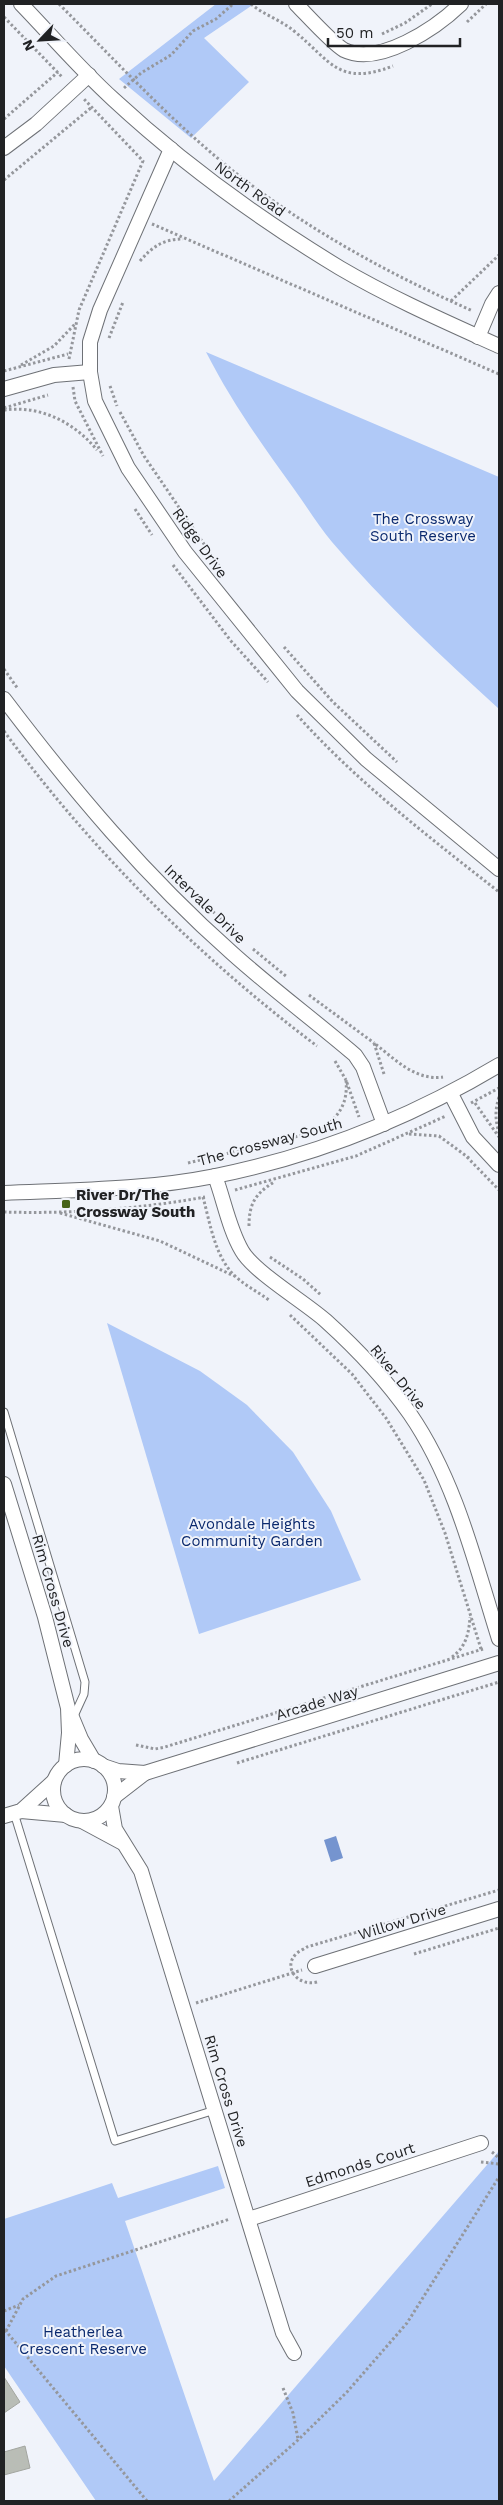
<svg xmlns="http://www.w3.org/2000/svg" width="503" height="2505" viewBox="0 0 503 2505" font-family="'Work Sans',sans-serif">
<rect width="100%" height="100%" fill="#f0f3fa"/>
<g fill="#b0c9f7">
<path d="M216,4h38l-50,34 45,44 -58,56 -72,-59z"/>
<path d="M206,352l293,125v232c-58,-53 -116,-107 -167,-167 -14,-17 -25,-35 -38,-53 -32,-44 -63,-88 -88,-137z"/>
<path d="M107,1323l93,48 47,34 46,47 38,59 30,69 -162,54z"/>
<path d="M499,2151v350h-403l-92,-135v-147l108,-36 6,15 100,-32 7,22 -100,33 89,260z"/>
</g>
<path fill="#7594cf" d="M336,1836l7,22 -12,4 -7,-22z"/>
<g fill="#b9bdb6" stroke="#a3a6a0">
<path d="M4,2377l16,25 -16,11z"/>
<path d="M25,2446l5,22 -26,7v-23z"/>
</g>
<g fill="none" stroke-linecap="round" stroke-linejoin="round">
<defs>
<g id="lane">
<path d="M4,1412l81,270 -1,12 -11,24"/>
<path d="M14,1813l101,328 100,-31"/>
</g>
<g id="street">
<path d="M21,4c30,31 59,65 92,95 69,64 146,120 227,169 51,30 106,54 159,78"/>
<path d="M296,4c11,11 36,39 48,46 35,17 92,-22 117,-46"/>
<path d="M4,148l32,-24 53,-49"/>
<path d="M171,149l-71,161 -10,32v30l5,29 33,67 57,84 112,139 69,68 133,110"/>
<path d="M478,337l14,-33 7,-11"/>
<path d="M4,389l50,-14 36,-3"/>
<path d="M4,699c69,91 142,178 228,254 40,36 82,67 123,102l8,12 21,57"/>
<path d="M451,1094l22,43 26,28"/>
<path d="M215,1176c9,24 14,53 27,75 12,21 64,52 84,70 31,28 61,60 84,93 46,67 65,149 89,225"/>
<path d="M4,1193c70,-3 141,-3 211,-17 100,-20 197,-59 284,-111"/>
<path d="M4,1484l41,133 23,91 1,25 -3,32"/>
<path d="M71,1715l10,24 13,22"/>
<circle cx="84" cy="1790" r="31"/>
<path d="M103,1766l15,5 27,2 354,-110"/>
<path d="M114,1797l31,-24"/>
<path d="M111,1806l4,23 26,42 142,462 11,20"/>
<path d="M21,1811l45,4"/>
<path d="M4,1816l17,-5 33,-30"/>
<path d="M82,1821l39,21"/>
<path d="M315,1966l184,-57"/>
<path d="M249,2219l232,-76"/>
</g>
</defs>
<use href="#lane" stroke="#6e7176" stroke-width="9"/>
<use href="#street" stroke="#6e7176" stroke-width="16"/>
<g stroke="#95979c" stroke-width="3" stroke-dasharray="2.5 2.5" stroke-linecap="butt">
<path d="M59,4c61,61 119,125 187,177 70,53 147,95 227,130"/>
<path d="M251,4c13,11 30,16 43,27 37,30 44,56 99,35"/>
<path d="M4,17l59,61"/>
<path d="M467,22l19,-18"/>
<path d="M382,34l23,-11 27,-19"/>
<path d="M124,88l17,-15 30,-18 22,-24 23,-12 17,-15"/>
<path d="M4,119l54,-47"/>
<path d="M4,180l88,-73"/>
<path d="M152,224l347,150"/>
<path d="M140,261c12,-14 23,-22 43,-22"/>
<path d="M451,301l48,-46"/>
<path d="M109,338l14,-36"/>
<path d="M69,359l10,-49 64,-149 -60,-63"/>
<path d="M21,365l33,-19 21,-22"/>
<path d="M4,371l64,-17"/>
<path d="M110,386l7,20"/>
<path d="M73,387l2,14 28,55"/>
<path d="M4,408l44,-13"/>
<path d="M4,410c36,-5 70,12 93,40"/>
<path d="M120,412l24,44 79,116"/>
<path d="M135,509l17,26"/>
<path d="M173,565l58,76 37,41"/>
<path d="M284,647l49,55 64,60"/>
<path d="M4,669l14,20"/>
<path d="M297,715c60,67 132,122 202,177"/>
<path d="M4,731c87,119 195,226 313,315"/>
<path d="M198,898l23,21"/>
<path d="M253,949l34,28"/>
<path d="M309,995l65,48"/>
<path d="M335,1061l11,19"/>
<path d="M384,1074l-10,-31c21,16 41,38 69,34"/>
<path d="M499,1097c-4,13 -4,22 0,36"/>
<path d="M471,1103l28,-15"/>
<path d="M475,1103l24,34"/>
<path d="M322,1129c18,-14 26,-26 24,-49l13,37"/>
<path d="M409,1134l30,2 30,22"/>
<path d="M467,1157l32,33"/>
<path d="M188,1163l115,-28"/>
<path d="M235,1190l121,-34 90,-40"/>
<path d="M203,1197c7,26 12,61 33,80 10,9 22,15 33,23"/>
<path d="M4,1212c66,2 135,-3 201,-15"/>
<path d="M60,1213l100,28 74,35"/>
<path d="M249,1226c0,-22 6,-32 25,-44"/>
<path d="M270,1257l33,22 18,16"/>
<path d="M290,1315l62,59 34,44 38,62 21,53 36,116"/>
<path d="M452,1657c14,-10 17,-24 18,-40"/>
<path d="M136,1745l19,4 10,-2 318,-98"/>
<path d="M237,1763l262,-81"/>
<path d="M414,1954l85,-26"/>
<path d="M317,1982c-18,5 -35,-14 -21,-28 3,-3 8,-5 11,-7l192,-57"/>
<path d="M196,2003l106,-33"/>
<path d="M492,2152l7,6"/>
<path d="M481,2162l18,2"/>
<path d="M4,2311l15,-6"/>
<path d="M5,2330l142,171"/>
<path d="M6,2331l17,-32 33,-23 174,-57"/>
<path d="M283,2388l10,25 5,26"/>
<path d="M229,2501l69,-61 49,-48 60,-69 92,-146"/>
</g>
<use href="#lane" stroke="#fff" stroke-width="7"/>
<use href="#street" stroke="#fff" stroke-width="14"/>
</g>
<rect fill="#476418" stroke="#f0f3fa" stroke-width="2" x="61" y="1199" width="10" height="10" rx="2.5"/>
<g text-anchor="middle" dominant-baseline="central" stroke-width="4" stroke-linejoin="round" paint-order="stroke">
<g font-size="15" fill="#212224" stroke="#f0f3fa">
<text transform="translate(250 189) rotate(36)">North Road</text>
<text transform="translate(200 543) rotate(54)">Ridge Drive</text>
<text transform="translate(205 904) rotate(44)">Intervale Drive</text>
<text transform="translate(270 1142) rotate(-15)">The Crossway South</text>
<text transform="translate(398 1377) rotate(51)">River Drive</text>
<text transform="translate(53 1591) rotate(74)">Rim Cross Drive</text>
<text transform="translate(317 1703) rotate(-17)">Arcade Way</text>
<text transform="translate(402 1922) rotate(-17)">Willow Drive</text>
<text transform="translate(226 2091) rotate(73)">Rim Cross Drive</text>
<text transform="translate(360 2165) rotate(-18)">Edmonds Court</text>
</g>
<g font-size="15" fill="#0a296e" stroke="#f0f3fa">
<text x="423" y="519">The Crossway<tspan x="423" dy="17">South Reserve</tspan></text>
<text x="252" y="1524">Avondale Heights<tspan x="252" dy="17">Community Garden</tspan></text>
<text x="83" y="2332">Heatherlea<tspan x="83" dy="17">Crescent Reserve</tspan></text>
</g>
<g font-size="15" font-weight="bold" fill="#212224" stroke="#f0f3fa" text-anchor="start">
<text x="76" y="1195">River Dr/The<tspan x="76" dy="17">Crossway South</tspan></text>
</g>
</g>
<rect width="503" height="2505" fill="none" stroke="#212224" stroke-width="10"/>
<g transform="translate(40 40) rotate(245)" stroke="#f0f3fa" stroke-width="4" paint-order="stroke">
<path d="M0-4L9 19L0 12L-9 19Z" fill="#212224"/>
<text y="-8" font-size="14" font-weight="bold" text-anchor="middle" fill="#212224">N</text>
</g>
<path d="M328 38v8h132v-8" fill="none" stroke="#212224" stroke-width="2.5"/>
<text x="336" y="38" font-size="15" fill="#212224" stroke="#f0f3fa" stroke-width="4" paint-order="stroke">50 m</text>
</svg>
